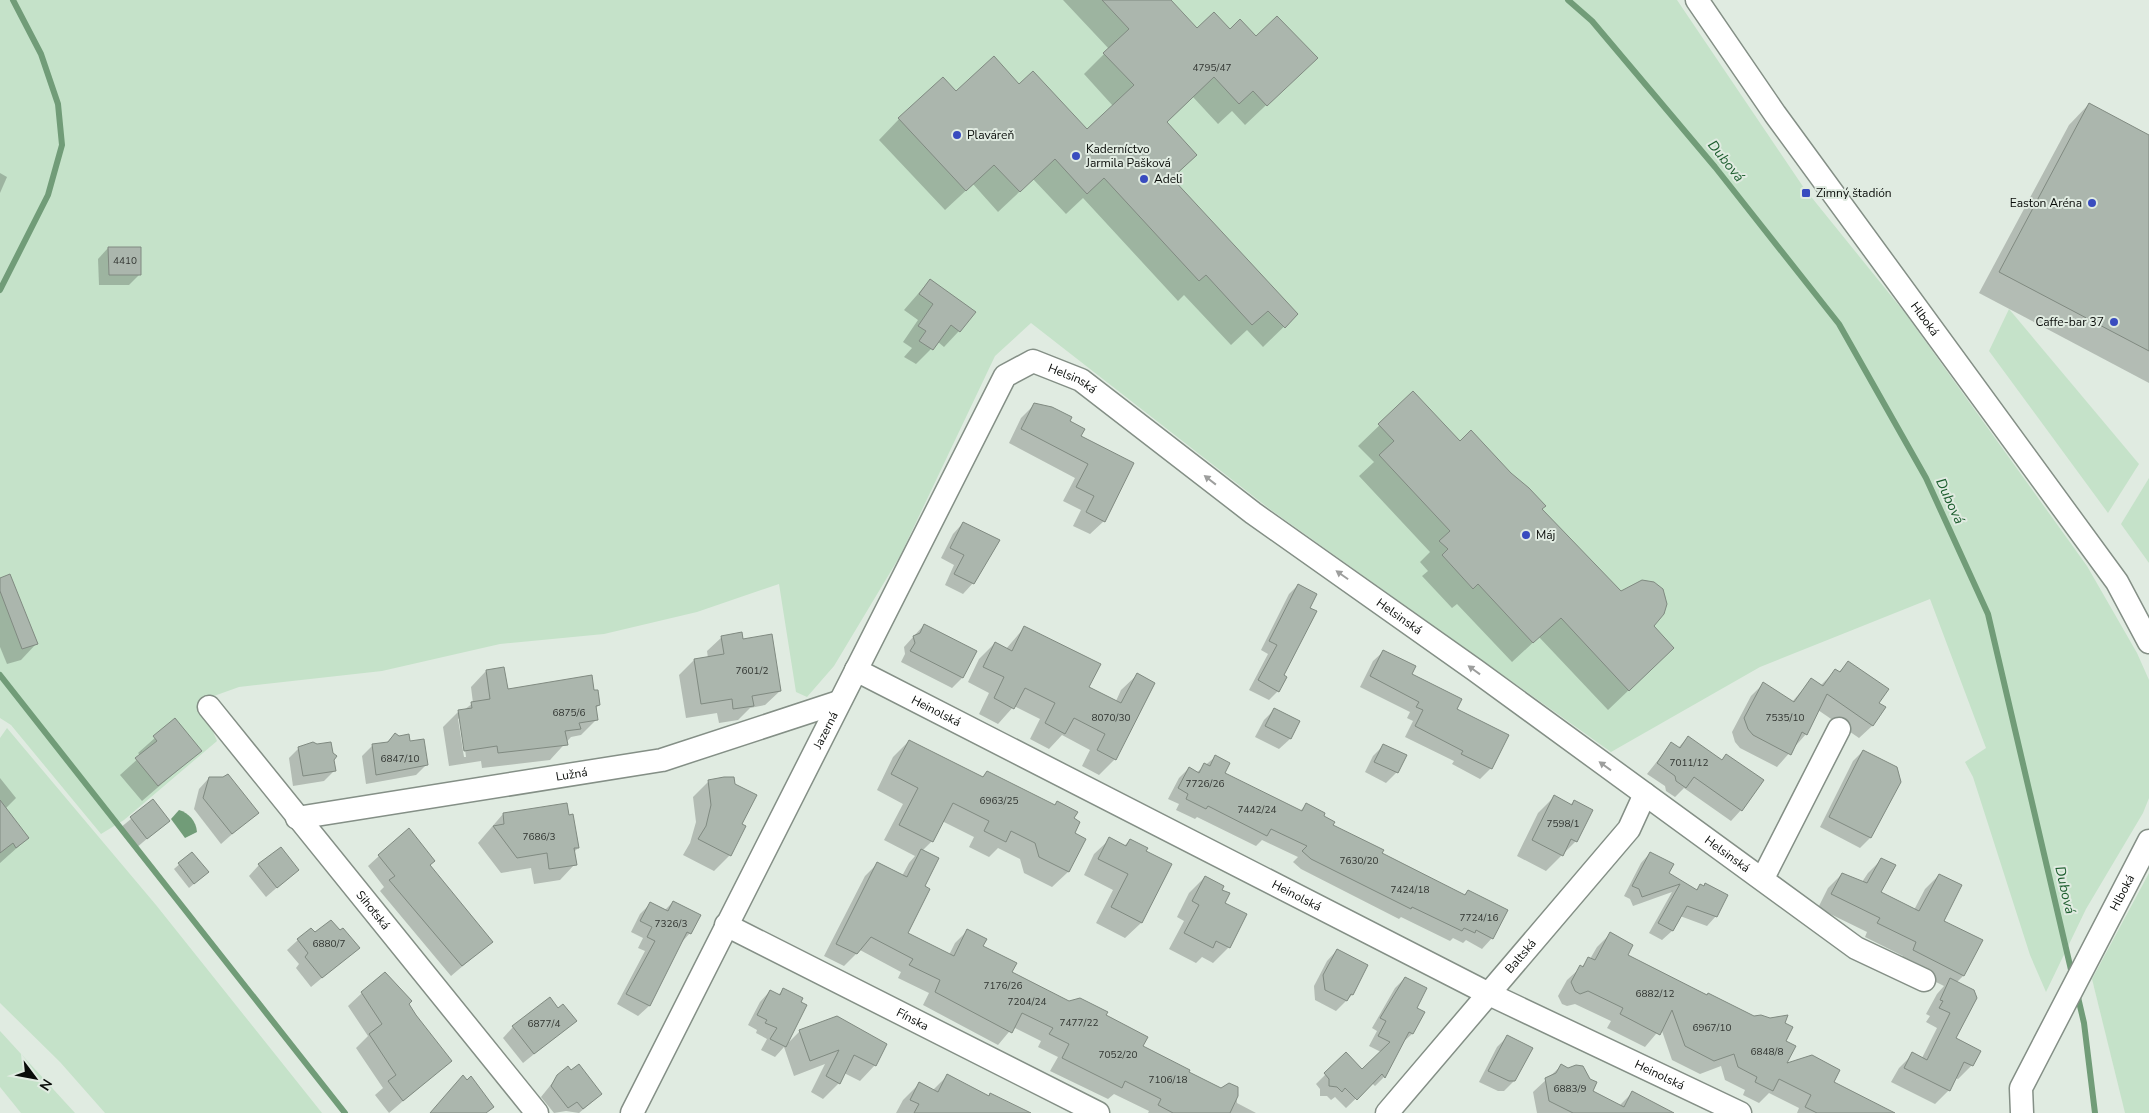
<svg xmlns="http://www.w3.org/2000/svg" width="2149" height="1113" viewBox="0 0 2149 1113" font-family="'Nunito Sans',sans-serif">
<rect width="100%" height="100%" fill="#e0ebe1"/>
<g fill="#c5e2c9">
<path d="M0,0h1677l127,188 101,125 182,253 50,87 12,27v118l-6,15 -57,96 -40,83 -16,-37 -57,-178 -8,-15 21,-14 -56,-149 -170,68 -149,85 -340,-242 -240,-187 -36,33 -95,200 -66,110 -27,31 -11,-5 -17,-108 -82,28 -93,22 -104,10 -118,27 -143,16 -39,14 17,40 -93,79 -23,14 -90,-109 -11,-7z"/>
<path d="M2009,309l130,155 -31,49 -119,-162z"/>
<path d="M2149,478v85l-28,-39z"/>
<path d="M7,728l149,177 166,208h-217l-45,-51 -60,-59v-265z"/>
<path d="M2149,873v240h-24l-33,-134z"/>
<path d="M0,1031l75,82h-54l-21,-26z"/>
</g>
<path fill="#719c78" d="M179,810c10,3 17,11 18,22l-12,6 -14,-19z"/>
<g fill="#0003" fill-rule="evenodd">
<path d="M1063,0h106l28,30h33l65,48 -50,47 -13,-14 -14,13 -25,-27 -27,26 30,32 -25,24 126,135 -34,33 -16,-17 -16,15 -47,-50 -6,6 -95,-103 -17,16 -33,-35 -35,33 -25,-28 -28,26 -66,-70 20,-21 57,-26 63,-8 68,45 26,-24 -29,-32 25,-25z"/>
<path d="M2089,104l60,32v247l-170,-90 90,-168z"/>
<path d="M0,173l7,4 -7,16z"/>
<path d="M108,248l31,27 -10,10h-30l-1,-26z"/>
<path d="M930,280l29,51 -15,16 -6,-5 -22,22 -12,-7 8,-9 -9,-6 15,-22 -14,-10z"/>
<path d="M1413,393l47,50 50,31 31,35 80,83 37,-6 7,9 1,9 -14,22v42l-44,42 -69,-73 -27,25 -55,-58 -5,4 -30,-32 6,-5 -8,-9 10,-10 -71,-76 15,-14 -16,-16z"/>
<path d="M1035,404l33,18 12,15 53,26 -29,58 -14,13 -17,-8 8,-16 -18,-9 12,-23 -66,-35 12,-25z"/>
<path d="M963,523l10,60 -10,11 -18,-9 9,-20 -13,-7 12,-24z"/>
<path d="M0,580l36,64 -15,16 -14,4 -7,-17z"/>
<path d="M1298,585l11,23 -31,83 -9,9 -20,-10 19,-36 -7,-4 28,-56z"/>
<path d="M924,625l38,53 -10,10 -51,-26 4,-8 -1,-7z"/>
<path d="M1024,628l64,59 28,14 5,-11 16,-15 -22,84 -16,16 -17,-9 8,-16 -28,-15 -13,14 -19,-10 10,-20 -26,-13 -16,18 -19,-10 10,-21 -21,-11 11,-23 16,-16 11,6z"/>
<path d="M722,637l20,4 38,50 -15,14 -15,3 -12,12 -19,3 -2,-10 -31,5 -7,-43 15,-15 14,-2 -1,-7z"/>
<path d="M1384,651l71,59 36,58 -11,11 -28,-15 2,-3 -49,-24 8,-16 -6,-3 3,-6 -50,-25 13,-26z"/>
<path d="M1848,663l29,40 7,5 -12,18 -13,12 -41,-28 -12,24 -29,33 -37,-19 -5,-6 -3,-10 19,-36 12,-12 29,18 19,-22 9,6 15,-15 3,2z"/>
<path d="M486,671l21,19 86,2 6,13 -4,4 2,10 -16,16 -10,2 -21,23 -68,8 -1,-7 -32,5 -6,-39 16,-16 5,-1 9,-7 -2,-16zM461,717l5,40h-2l-6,-38z"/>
<path d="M1275,709l23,13 -8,17 -11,10 -24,-12 9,-17z"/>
<path d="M175,720l25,31 -58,50 -22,-26 21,-19 -3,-3z"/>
<path d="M395,734l14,9 17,22 -10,10 -50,9 -4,-28 10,-10 14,-3z"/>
<path d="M1688,737l33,24 5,-5 36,25 -21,29 -10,11 -47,-33 -9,9 -9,-6 -1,-5 -18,-12 24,-30 7,4z"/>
<path d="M909,741l73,37 5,-6 67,34 3,-3 16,16v15l11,6 -16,32 -16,15 -28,-14 -4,-14 -22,-11 -9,9 -20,-10 5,-10 -32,-16 -10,20 -10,10 1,36 -16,46 42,22 6,-12 13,-13 13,17 30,26 57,29 36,14 37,31 80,43 15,-2 1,15 19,10h-108l1,-2 -35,-17 -6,5 -58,-28 8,-14 -20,-10 3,-6 -28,-14 -15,18 -75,-40 6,-12 -31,-15 3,-6 -41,-22 -16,16 -20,-10 41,-80 12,-12 25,12 7,-13 6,-7 -31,-16 19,-36 -26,-14 16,-33z"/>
<path d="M1384,745l13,27 -11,11 -21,-11 8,-16z"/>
<path d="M299,748l33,5 2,18 -10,10 -31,5 -4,-28z"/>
<path d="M1863,751l37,30 -30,57 -10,10 -40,-21 33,-66z"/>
<path d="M1215,757l8,16 76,39 7,-7 26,20 48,29 84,41 4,-4 24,47 -10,11 -16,-9 -3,3 -10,-5 -3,3 -49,-24 -2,2 -98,-50 -8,-7 5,-5 -36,-17 -6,6 -59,-29 -2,2 -19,-9 3,-6 -11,-5 11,-21 10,-10 7,5z"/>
<path d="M0,778l16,20 -11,11 23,29 -28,25z"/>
<path d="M209,778l15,1 33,33 -36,32 -27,-35 5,-20z"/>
<path d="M709,781l32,44 -11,30 -16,16 -31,-16 7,-12 6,-21 -3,-25z"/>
<path d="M1554,797l16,8 4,-4 2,40 -30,30 -29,-15 21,-43z"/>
<path d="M153,801l15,20 -32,27 -16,-20z"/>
<path d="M503,814l75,34 -4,4 1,12 -15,16 -26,4 -3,-16 -30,5 -23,-30z"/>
<path d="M1110,839l14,7 6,-6 15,11 25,14 -29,58 -16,15 -29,-15 17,-33 -29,-15 10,-21z"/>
<path d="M192,853l10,24 -13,11 -15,-19z"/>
<path d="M1650,853l18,21 27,17 5,-5 16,30 -9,10 -27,-10 -8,15 -10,9 -13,-7 23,-41 -39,14 -3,-7 -6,-3 17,-33z"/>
<path d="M379,856l50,10 62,76 -40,34 -71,-85 4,-4 -16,-21z"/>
<path d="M1882,859l-2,34 34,17 11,-21 14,-14 4,46 20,55 -6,6 -3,57 18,26 -14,14 -3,-1 -6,12 -14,14 -44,-22 8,-14 14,-14 9,4 15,-30 -11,-6 4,-6 -4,-2 11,-20 7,-8 -44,-22 3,-8 -38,-19 2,-5 -49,-24 10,-20 14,-14 20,8 6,-9z"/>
<path d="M259,865l38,5 -31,27 -17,-21z"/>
<path d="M1205,877l16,13 2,13 22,12 -16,32 -16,16 -11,-6 -6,6 -27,-14 15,-28 -7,-4 12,-24z"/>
<path d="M673,902l17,31 -10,11 -31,62 -11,10 -21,-12 28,-53 -7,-3 5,-10 -12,-6 9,-18 11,-11 14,7z"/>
<path d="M315,934l43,14 -47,39 -15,-19 3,-4 -12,-14 11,-10z"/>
<path d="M1610,934l16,21 128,63 30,6v41l49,18 58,30h-94l2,-5 -30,-15 -10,10 -16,-8 2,-5 -20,-10 -4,-14 -21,8 -28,-14 -11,-32 -16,19 -38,-19 4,-7 -36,-17 -8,2 -5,-2 -4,-8 9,-16 23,-21 7,-12z"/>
<path d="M1337,950l29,16 -14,29 -16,16 -21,-11 -1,-14 13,-25z"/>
<path d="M1405,978l10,30 8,5 -11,21 -10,9 -18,34 -9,9 -3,-3 -26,25 -11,-11 -4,3 -4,-4h-7v-7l-4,-5 30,-30 16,16 19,-18 -12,-6 8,-15 -5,-3 23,-40z"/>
<path d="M783,990l3,55 13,-13 38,-15 38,48 -15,16 -16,-8 -5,10 -16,16 -12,-7 14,-28 -31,12 -10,-29 -9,10 -14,-7 6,-11 -11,-6 1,-3 -9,-5 12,-23 10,-11 8,4z"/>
<path d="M362,993l45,11 43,57 -61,52 -14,-18 8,-7 -27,-40 12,-12 -20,-30z"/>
<path d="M557,1010l18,11 -52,42 -20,-25 10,-11z"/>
<path d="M1507,1037l7,44 -10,10h-6l-19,-9 18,-35z"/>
<path d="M1561,1066l7,3 11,-3 6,3 6,22 28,15 13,-13 39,20h-134l-4,-21z"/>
<path d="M558,1076l43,18 -22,19 -13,-2 -12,2 -13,-16z"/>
<path d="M947,1076l41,21 2,-3 35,19h-129l7,-13 16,-16 13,7z"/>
</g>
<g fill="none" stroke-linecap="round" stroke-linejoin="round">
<g stroke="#719c78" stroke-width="6">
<path d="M1568,0l24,21 123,146 124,157 87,154 62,136 84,360"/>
<path d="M0,290l48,-95 14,-50 -4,-41 -17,-50 -28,-54"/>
<path d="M0,675l345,438"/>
<path d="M2077,993l7,30 11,90"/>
</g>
</g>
<g fill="#abb6ad" stroke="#808a81">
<path d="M1102,0h69l26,28 17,-16 16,17 10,-10 16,17 21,-20 41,42 -51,48 -14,-15 -14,13 -25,-27 -47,45 30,33 -25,23 126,136 -13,14 -17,-17 -16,14 -46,-50 -7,6 -95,-103 -17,16 -32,-35 -35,33 -26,-27 -28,26 -68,-73 45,-41 13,14 38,-35 25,28 14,-13 54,58 47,-44 -31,-32 26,-24z"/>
<path d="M2089,103l60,32v216l-150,-79z"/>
<path d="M108,247h33v28h-32z"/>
<path d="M930,279l46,33 -16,20 -9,-7 -18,25 -14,-9 7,-10 -8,-5 15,-22 -14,-10z"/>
<path d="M1413,391l47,50 11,-11 40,43 18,15 17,18 -4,3 79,82 21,-11 12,2 9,7 4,15 -3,10 -10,12 20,22 -45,43 -68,-73 -28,25 -55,-59 -5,5 -31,-34 6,-6 -9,-8 11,-10 -71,-76 15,-14 -16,-17z"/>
<path d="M1034,403l18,4 20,10 -2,4 15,8 -4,7 53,27 -29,59 -19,-10 8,-16 -18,-9 12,-23 -67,-35z"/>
<path d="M963,522l37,18 -26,44 -20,-10 10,-19 -14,-7z"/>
<path d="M10,574l28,70 -16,5 -22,-58v-13z"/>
<path d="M1298,584l19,10 -7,14 7,3 -33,64 3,2 -8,15 -21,-12 19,-35 -8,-4z"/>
<path d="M924,624l53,27 -14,27 -53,-27 5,-8 -2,-7 7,-3z"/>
<path d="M1024,626l77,38 -12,23 32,16 16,-30 18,10 -39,77 -19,-10 8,-16 -31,-16 -9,16 -20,-11 10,-20 -30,-15 -11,21 -20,-11 10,-21 -21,-10 12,-25 17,9z"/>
<path d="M742,632l1,7 29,-5 9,57 -29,5 2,10 -21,3 -1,-10 -31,5 -7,-45 30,-5 -3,-18z"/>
<path d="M1383,650l33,16 -4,8 50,25 -5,10 52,26 -17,34 -31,-15 2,-3 -48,-25 8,-16 -7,-3 3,-5 -49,-26z"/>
<path d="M1848,661l41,28 -10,14 7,4 -13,19 -46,-32 -20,41 -5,-3 -11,23 -38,-20 -5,-6 -4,-11 19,-36 31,20 17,-24 12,8 12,-17 5,3z"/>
<path d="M504,667l4,22 84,-14 2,15h4l2,15 -4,1 2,14 -19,3 2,6 -16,2 3,14 -70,8 -1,-7 -33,5 -6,-41 14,-2 -1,-6 19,-3 -4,-29z"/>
<path d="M1274,708l26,13 -9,18 -26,-13z"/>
<path d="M175,718l27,33 -44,35 -23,-28 22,-17 -4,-5z"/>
<path d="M395,733l4,3 10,-2 1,7 14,-2 4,26 -52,10 -4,-31 16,-2z"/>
<path d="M1688,736l34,24 4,-6 38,26 -22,31 -48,-34 -8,11 -10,-7 -1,-5 -18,-13 14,-21 9,6z"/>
<path d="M909,740l74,37 4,-6 68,34 2,-4 21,11 -4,6 6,4 -5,11 11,6 -17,33 -30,-15 -4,-14 -24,-12 -5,11 -22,-11 5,-10 -36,-18 -20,39 -34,-17 19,-37 -27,-14z"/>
<path d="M313,742l4,2 14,-2 2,11 4,3 -3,4 2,11 -33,5 -5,-29z"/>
<path d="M1383,744l24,11 -9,18 -24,-11z"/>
<path d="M1863,750l34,17 4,15 -30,56 -42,-21z"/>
<path d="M1215,755l15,8 -5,10 77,38 4,-8 19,10 -1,3 11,6 -2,3 51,25 -2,3 83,42 3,-5 40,20 -15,29 -17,-9 -1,3 -11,-5 -2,3 -50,-24 -1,2 -100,-50 -9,-8 5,-5 -36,-17 -4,7 -59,-30 -2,3 -20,-10 2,-5 -10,-6 11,-21 10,6 5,-10 6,3z"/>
<path d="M228,774l31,39 -27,21 -29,-36 6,-21h14z"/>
<path d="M724,777h10l1,7 22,11 -15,29 4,2 -15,30 -33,-17 8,-13 5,-21 -3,-25z"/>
<path d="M1554,795l18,10 2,-5 19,10 -16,32 -6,-3 -8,17 -31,-16z"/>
<path d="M153,799l17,22 -23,18 -17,-22z"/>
<path d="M0,800l29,38 -13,10 -3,-5 -13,10z"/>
<path d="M567,803l2,12 4,-1 6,34h-5l3,17 -28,4 -2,-16 -30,5 -24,-32 11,-2 -1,-11z"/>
<path d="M409,828l26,33 -5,4 63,77 -31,24 -73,-86 6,-4 -17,-21z"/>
<path d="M1109,837l17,9 4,-7 18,9 -2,3 26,13 -30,59 -31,-16 17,-33 -30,-15z"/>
<path d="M281,847l18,23 -22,18 -19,-24z"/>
<path d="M921,849l18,9 -14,28 5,3 -22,44 46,23 13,-27 20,10 -4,7 34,17 -5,9 57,29 11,-3 28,14 -2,3 42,22 -5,9 47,24 -1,2 32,16 8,-5 9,4v9l-8,17h-57l-15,-8 3,-6 -36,-18 -3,7 -60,-30 7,-14 -20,-10 4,-6 -31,-15 -10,20 -77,-41 5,-12 -31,-15 4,-6 -42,-22 -14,17 -21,-10 41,-82 30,15z"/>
<path d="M192,852l17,20 -15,12 -16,-21z"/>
<path d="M1650,852l24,12 -5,9 28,17 3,-6 4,2 1,-3 23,12 -11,22 -30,-11 -14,25 -15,-8 22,-39 -38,13 -3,-8 -7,-3z"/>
<path d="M1881,858l15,7 -15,27 38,19 20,-37 23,11 -18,36 39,19 -19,36 -51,-26 3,-8 -39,-19 3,-5 -49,-24 11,-21 25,10z"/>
<path d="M1205,876l19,10 -2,4 8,3 -5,10 22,11 -17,34 -14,-7 -3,7 -29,-15 15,-28 -7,-4z"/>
<path d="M673,901l28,14 -10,19 -4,-2 -37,74 -24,-12 29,-53 -8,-4 5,-10 -12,-6 10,-19 18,9z"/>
<path d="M331,920l9,10 3,-2 17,20 -38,30 -17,-21 3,-4 -11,-14 14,-11 4,4z"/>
<path d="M1610,932l23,13 -5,10 79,40 1,-2 46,23 7,-1 9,3 18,-3 -3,8 8,4 -7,14 10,5 -9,17 25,-8 28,15 -6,12 61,31h-78l-12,-6 6,-12 -32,-16 -6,12 -18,-9 2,-5 -19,-10 -4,-13 -20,7 -29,-15 -13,-36 -12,25 -40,-21 3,-6 -35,-17 -8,3 -5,-3 -4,-9 9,-17 3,2 5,-10 7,3z"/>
<path d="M1337,949l31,16 -15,30 -2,-1 -4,7 -22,-11 -2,-15z"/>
<path d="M385,972l27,29 -3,3 7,11 36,46 -49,40 -15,-20 8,-6 -27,-41 13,-10 -21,-32z"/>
<path d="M1405,977l22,11 -10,20 8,4 -12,22 -4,-2 -24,46 -3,-4 -25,26 -12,-12 -3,4 -5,-5 -8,-1v-7l-5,-6 22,-21 16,17 28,-27 -12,-6 8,-15 -6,-3z"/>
<path d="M1950,978l24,12 3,8 -21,40 25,13 -8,15 -9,-4 -14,29 -46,-23 8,-16 15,8 23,-47 -11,-5 4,-7 -3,-1z"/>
<path d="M783,988l20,10 -2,4 6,3 -21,42 -16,-8 7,-11 -12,-5 2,-3 -10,-5 13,-25 10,5z"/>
<path d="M550,997l8,11 5,-4 14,17 -43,33 -22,-28z"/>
<path d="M837,1016l50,28 -11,22 -22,-11 -14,29 -14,-8 13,-26 -29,11 -11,-31z"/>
<path d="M1507,1035l26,13 -18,33h-6l-21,-10z"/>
<path d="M579,1064l23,30 -19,15 -6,-7 -9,6 -17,-22 6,-11 11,-9 3,4z"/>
<path d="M1561,1064l7,4 8,-3 7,1 7,13 7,3 -4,9 31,16 8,-16 42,22h-101l-24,-12 -4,-23 11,-5z"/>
<path d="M947,1074l42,22 1,-3 41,20h-117l5,-9 -9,-4 9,-18 19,10z"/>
<path d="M463,1075l4,5 4,-4 23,31 -8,6h-56z"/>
</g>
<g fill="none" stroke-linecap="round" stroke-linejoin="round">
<defs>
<g id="minor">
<path id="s1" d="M1697,0l78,114 342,468 32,60"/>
<path id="s2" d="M856,670l633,324 251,119"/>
<path id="s3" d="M209,707l328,406"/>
<path id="s4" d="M297,818l365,-58 177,-58"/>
<path d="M1763,878l76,-149"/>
<path id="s5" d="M726,925l372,188"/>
<path id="s6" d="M632,1113l373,-737 28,-15 48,19 172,133 222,157 381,278 68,32"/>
<path id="s7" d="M1387,1113l242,-284 16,-35"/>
<path id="s8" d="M2022,1113l-1,-25 128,-247"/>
</g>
</defs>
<use href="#minor" stroke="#848f86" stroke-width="25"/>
<use href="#minor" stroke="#fff" stroke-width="22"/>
</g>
<defs><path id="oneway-solid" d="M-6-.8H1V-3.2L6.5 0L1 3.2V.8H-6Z" transform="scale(1.25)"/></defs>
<g fill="#9d9e9d">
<use href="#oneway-solid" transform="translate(1210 480) rotate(-142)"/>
<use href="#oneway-solid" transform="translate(1342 575) rotate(-145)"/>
<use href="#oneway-solid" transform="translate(1474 670) rotate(-144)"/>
<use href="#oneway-solid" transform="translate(1605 766) rotate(-144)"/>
</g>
<g fill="#394cbf" stroke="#e0ebe1" stroke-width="2">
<circle cx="957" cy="135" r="5"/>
<circle cx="1076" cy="156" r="5"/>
<circle cx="1144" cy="179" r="5"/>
<rect x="1801" y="188" width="10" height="10" rx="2.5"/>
<circle cx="2092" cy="203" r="5"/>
<circle cx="2114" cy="322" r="5"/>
<circle cx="1526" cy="535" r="5"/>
</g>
<g text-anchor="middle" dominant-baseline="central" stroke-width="4" stroke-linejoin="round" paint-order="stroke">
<g font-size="10" fill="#323632">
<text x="1212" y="68">4795/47</text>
<text x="125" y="261">4410</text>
<text x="752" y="671">7601/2</text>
<text x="569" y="713">6875/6</text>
<text x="1111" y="718">8070/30</text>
<text x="1785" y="718">7535/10</text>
<text x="400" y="759">6847/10</text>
<text x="1689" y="763">7011/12</text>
<text x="1205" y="784">7726/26</text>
<text x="999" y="801">6963/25</text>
<text x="1257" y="810">7442/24</text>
<text x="1563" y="824">7598/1</text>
<text x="539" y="837">7686/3</text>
<text x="1359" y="861">7630/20</text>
<text x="1410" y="890">7424/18</text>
<text x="1479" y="918">7724/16</text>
<text x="671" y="924">7326/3</text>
<text x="329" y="944">6880/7</text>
<text x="1003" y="986">7176/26</text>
<text x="1655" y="994">6882/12</text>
<text x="1027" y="1002">7204/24</text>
<text x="1079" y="1023">7477/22</text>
<text x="544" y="1024">6877/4</text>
<text x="1712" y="1028">6967/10</text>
<text x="1767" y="1052">6848/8</text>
<text x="1118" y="1055">7052/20</text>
<text x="1168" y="1080">7106/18</text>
<text x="1570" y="1089">6883/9</text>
</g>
<g font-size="12" fill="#090c09" stroke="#e0ebe1" text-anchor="start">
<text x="967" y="135">Plaváreň</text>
<text x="1086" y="149">Kaderníctvo<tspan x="1086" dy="14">Jarmila Pašková</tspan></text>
<text x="1154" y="179">Adeli</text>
<text x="1816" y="193">Zimný štadión</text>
<text x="2082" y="203" text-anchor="end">Easton Aréna</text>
<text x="2104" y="322" text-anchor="end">Caffe-bar 37</text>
<text x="1536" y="535">Máj</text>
</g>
<g font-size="12" fill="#090c09" stroke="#e0ebe1">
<text stroke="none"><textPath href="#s1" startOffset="392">Hlboká</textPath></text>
<text stroke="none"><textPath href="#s6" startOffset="901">Helsinská</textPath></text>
<text stroke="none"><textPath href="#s6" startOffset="1306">Helsinská</textPath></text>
<text stroke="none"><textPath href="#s2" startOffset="90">Heinolská</textPath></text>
<text stroke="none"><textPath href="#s6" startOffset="429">Jazerná</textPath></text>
<text stroke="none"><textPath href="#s4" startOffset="278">Lužná</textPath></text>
<text stroke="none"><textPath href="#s6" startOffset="1711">Helsinská</textPath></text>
<text stroke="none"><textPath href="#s8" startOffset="245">Hlboká</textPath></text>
<text stroke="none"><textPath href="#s2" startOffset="495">Heinolská</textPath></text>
<text stroke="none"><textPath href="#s3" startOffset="261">Sihoťská</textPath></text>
<text stroke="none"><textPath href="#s7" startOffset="206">Baltská</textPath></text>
<text stroke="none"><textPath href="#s5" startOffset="209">Fínska</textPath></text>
<text stroke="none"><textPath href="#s2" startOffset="900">Heinolská</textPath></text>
</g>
<g font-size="14" font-style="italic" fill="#1c5d2e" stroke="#e0ebe1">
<text transform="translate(1726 161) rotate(51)">Dubová</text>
<text transform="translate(1950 501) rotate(65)">Dubová</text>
<text transform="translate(2065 890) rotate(77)">Dubová</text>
</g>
</g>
<g transform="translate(35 1078) rotate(122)" stroke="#e0ebe1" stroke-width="4" paint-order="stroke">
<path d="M0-4L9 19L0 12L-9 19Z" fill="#090c09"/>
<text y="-8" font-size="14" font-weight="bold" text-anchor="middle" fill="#090c09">N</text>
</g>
</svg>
